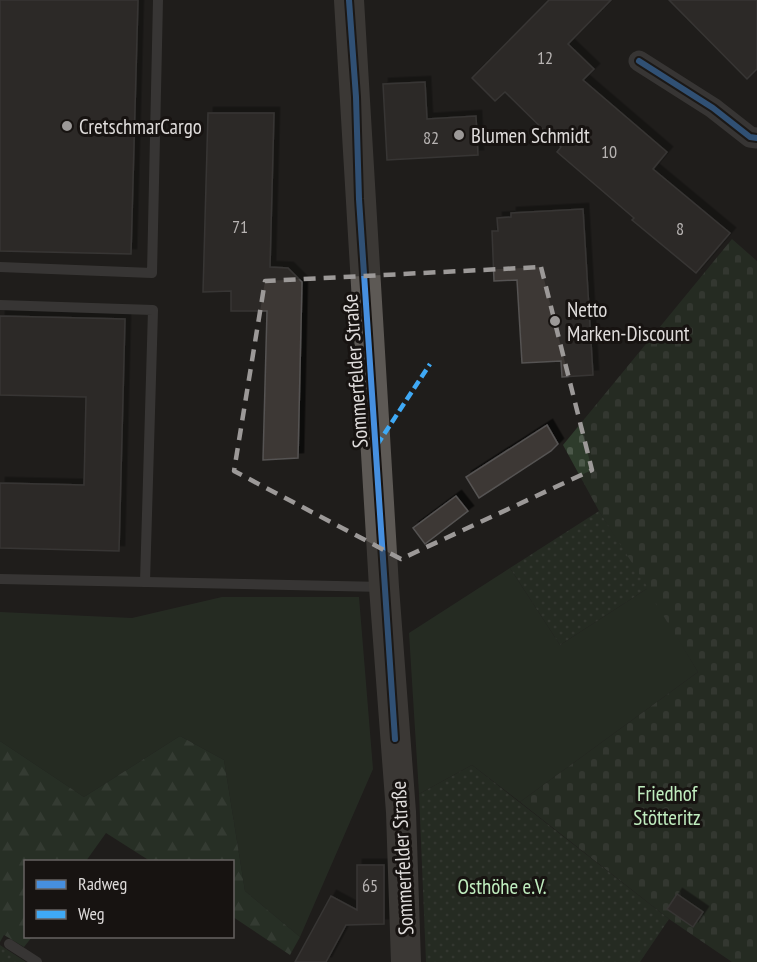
<svg xmlns="http://www.w3.org/2000/svg" width="757" height="962" viewBox="0 0 757 962" font-family="'PT Sans Narrow',sans-serif">
<defs>
<pattern id="forest-firs" width="22" height="20" patternUnits="userSpaceOnUse" patternTransform="scale(1.5)"><rect width="22" height="20" fill="#314531"/><path d="M5 1l3.5 6h-7zM16 11l3.5 6h-7z" fill="#4e5f4e"/></pattern>
<pattern id="cemetery-stones" width="16" height="16" patternUnits="userSpaceOnUse" patternTransform="scale(1.5)"><rect width="16" height="16" fill="#2e3c2c"/><path d="M2 7V4a2 2 0 0 1 4 0v3zM10 15v-3a2 2 0 0 1 4 0v3z" fill="#4c584a"/></pattern>
<pattern id="garden-dots" width="8" height="8" patternUnits="userSpaceOnUse" patternTransform="scale(1.5)"><rect width="8" height="8" fill="#2e3c2c"/><path d="M2 2h.1M6 6h.1" fill="none" stroke="#4c584a" stroke-width="1.8" stroke-linecap="round"/></pattern>
<filter id="shadow"><feDropShadow dx="5.5" dy="-5.5" stdDeviation="0" flood-color="#0009"/></filter>
</defs>
<rect width="100%" height="100%" fill="#1f1d1b"/>
<g fill="#2e3c2c">
<path d="M510,568l50,77 88,-57 50,84 -178,130 -48,-37 -53,29 -10,-161z"/>
<path d="M222,597h137l14,172 -73,168 -55,-46 -21,-131 -44,-24 -96,61 -84,-56v-129l132,6z"/>
</g>
<path fill="url(#forest-firs)" d="M180,736l44,24 21,131 55,46 -10,18 -57,-38 -1,-55 -82,-1 -44,-28 -20,28 -60,1v74l6,1 -8,10 -20,-12 -4,7v-201l84,56z"/>
<path fill="url(#cemetery-stones)" d="M732,239l25,22v701h-25l-63,-43 -149,-117 178,-130 -99,-161 -36,-66z"/>
<g fill="url(#garden-dots)">
<path d="M599,511l49,77 -88,57 -50,-77z"/>
<path d="M472,765l197,154 -29,43h-214l-7,-168z"/>
<path d="M0,945l26,17h-26z"/>
</g>
<g fill="#3e3835" stroke="#555352" stroke-width="1.5" filter="url(#shadow)">
<path d="M0,0h138l-7,254 -131,-3z"/>
<path d="M549,0h62l-43,44 26,25 -11,11 84,72 -14,17 77,64 -34,40 -64,-53 2,-2 -77,-66 4,-5 -56,-55 -10,9 -23,-23z"/>
<path d="M669,0h88v69l-10,10z"/>
<path d="M425,82l2,37 49,-3 2,39 -91,5 -4,-76z"/>
<path d="M208,113h66l-4,154 18,1 14,14 -4,176 -35,2 4,-149h-36v-20l-28,1z"/>
<path d="M583,209l10,166 -31,2 -1,-16 -39,2 -5,-83 -23,1 -2,-50h6l-1,-13 14,-1v-4z"/>
<path d="M0,316l125,3 -6,232 -119,-3v-65l84,2 2,-88 -86,-2z"/>
<path d="M547,425l11,19 -7,7 -72,47 -13,-21z"/>
<path d="M456,496l12,15 -43,33 -12,-16z"/>
<path d="M357,865h27v59l-38,1 -20,37h-31l36,-66 26,14z"/>
<path d="M677,894l26,18 -10,15 -26,-18z"/>
</g>
<g fill="none" stroke-linecap="round" stroke-linejoin="round">
<g stroke="#555352" stroke-width="10">
<path d="M0,267l152,6 6,-273"/>
<path d="M0,305l153,5 -8,272"/>
<path d="M0,579l384,8"/>
<path d="M9,944l28,18"/>
</g>
<path stroke="#555352" stroke-width="21" d="M639,61l74,47 37,29 7,1"/>
<path stroke="#5d5955" stroke-width="30" d="M349,0l35,587 17,225 5,150"/>
<path stroke="#3fa9f5" stroke-width="4.5" stroke-dasharray="9 4.5" stroke-linecap="butt" d="M377,445l53,-81"/>
<defs>
<g id="cycleway">
<path d="M349,0l7,97 3,102 36,540"/>
<path d="M639,61l74,47 37,29 7,1"/>
</g>
</defs>
<use href="#cycleway" stroke="#171311" stroke-width="10"/>
<use href="#cycleway" stroke="#468fdf" stroke-width="6"/>
</g>
<path d="M0 0H757V962H0ZM541,267l51,203 -191,89 -167,-88 31,-190z" fill="#1f1d1b" fill-opacity=".55" fill-rule="evenodd"/>
<path fill="none" stroke="#9c9998" stroke-width="4.5" stroke-dasharray="12 8" stroke-linejoin="round" d="M541,267l51,203 -191,89 -167,-88 31,-190z"/>
<g fill="#9c9998" stroke="#171311" stroke-width="2">
<circle cx="67" cy="126" r="6"/>
<circle cx="459" cy="135" r="6"/>
<circle cx="555" cy="321" r="6"/>
</g>
<g text-anchor="middle" dominant-baseline="central" stroke-width="6" stroke-linejoin="round" paint-order="stroke">
<g font-size="18" fill="#b7b3b2">
<text x="545" y="57">12</text>
<text x="431" y="137">82</text>
<text x="609" y="151">10</text>
<text x="240" y="226">71</text>
<text x="680" y="228">8</text>
<text x="370" y="885">65</text>
</g>
<g font-size="21" fill="#dfdcdb" stroke="#171311" text-anchor="start">
<text x="79" y="126">CretschmarCargo</text>
<text x="471" y="135">Blumen Schmidt</text>
<text x="567" y="309">Netto<tspan x="567" dy="24">Marken-Discount</tspan></text>
</g>
<g font-size="21" fill="#dfdcdb" stroke="#171311">
<text transform="translate(355 371) rotate(-94)">Sommerfelder Straße</text>
<text transform="translate(402 858) rotate(-93)">Sommerfelder Straße</text>
</g>
<g font-size="21" fill="#c0edbf" stroke="#171311">
<text x="667" y="793">Friedhof<tspan x="667" dy="24">Stötteritz</tspan></text>
<text x="502" y="886">Osthöhe e.V.</text>
</g>
</g>
<rect x="24" y="860" width="210" height="78" fill="#171311" stroke="#676362" stroke-width="1.5"/>
<rect x="36" y="880" width="30" height="9" fill="#468fdf" stroke="#676362" stroke-width="1.5"/>
<text x="78" y="890" font-size="18" fill="#dfdcdb">Radweg</text>
<rect x="36" y="910" width="30" height="9" fill="#3fa9f5" stroke="#676362" stroke-width="1.5"/>
<text x="78" y="920" font-size="18" fill="#dfdcdb">Weg</text>
</svg>
